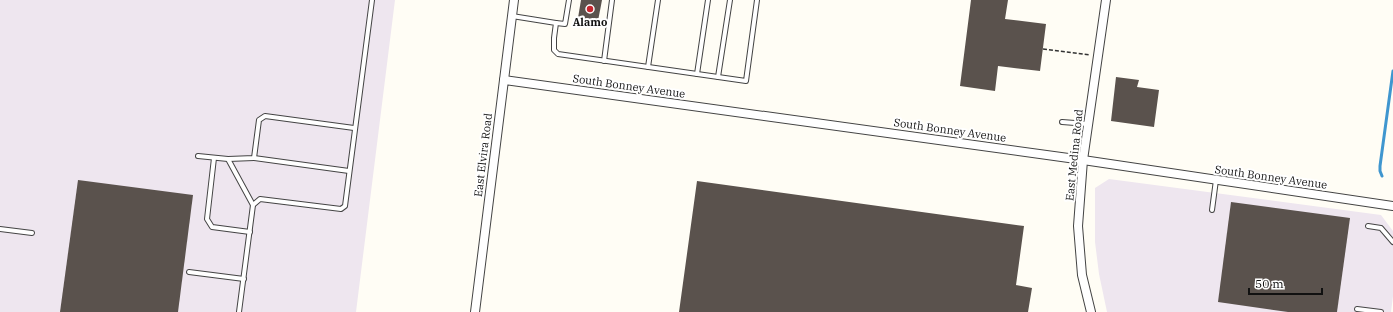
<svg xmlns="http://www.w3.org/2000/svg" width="1393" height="312" viewBox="0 0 1393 312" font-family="'IBM Plex Serif',serif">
<rect width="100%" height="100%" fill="#fffdf5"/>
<g fill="#eee6ef">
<path d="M0,0h395l-39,312h-356z"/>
<path d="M1109,179l272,36 12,16v65l-2,16h-284l-8,-38 -4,-32v-54z"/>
</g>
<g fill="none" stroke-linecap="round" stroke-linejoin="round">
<path stroke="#3f96cf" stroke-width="3" d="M1382,176l-2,-5v-5l13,-95"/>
</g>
<g fill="#5a524d">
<path d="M581,0h21l-4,21 -20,-3z"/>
<path d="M971,0h37l-3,19 41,5 -6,47 -42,-5 -3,25 -35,-5z"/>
<path d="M1116,77l23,3 -2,7 22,3 -5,37 -43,-6z"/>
<path d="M78,180l115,15 -15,117h-118z"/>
<path d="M697,181l327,45 -8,59 16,3 -4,24h-349z"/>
<path d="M1231,202l119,16 -13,94h-49l-70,-10z"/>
</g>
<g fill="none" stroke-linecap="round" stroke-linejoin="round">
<defs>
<g id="service">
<path d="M512,16l44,7 -2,15v12l4,4 188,27 11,-81"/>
<path d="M556,23l9,1 4,-24"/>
<path d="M604,61l8,-61"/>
<path d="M648,67l10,-67"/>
<path d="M697,74l11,-74"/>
<path d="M718,77l12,-77"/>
<path d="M1062,122l26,2"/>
<path d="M198,156l30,3 25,46 -14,107"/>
<path d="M214,158l-7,61 5,8 38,5"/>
<path d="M254,158l95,13"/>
<path d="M228,159l26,-1 5,-38 6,-4 89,12"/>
<path d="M253,205l7,-6 81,10 4,-3 27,-206"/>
<path d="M1212,210l4,-30"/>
<path d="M1368,226l13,2 12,14"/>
<path d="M0,229l32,4"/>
<path d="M189,272l55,7"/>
<path d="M1357,309l24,3"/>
</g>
<g id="minor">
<path d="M504,80l579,80 310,46"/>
<path d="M475,312l39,-312"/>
<path d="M1091,312l-9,-37 -4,-49 5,-66 23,-160"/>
</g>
</defs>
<use href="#service" stroke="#444" stroke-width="6"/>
<use href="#minor" stroke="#444" stroke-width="10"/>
<path stroke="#333" stroke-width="1.5" stroke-dasharray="4 2" stroke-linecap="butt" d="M1043,49l47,6"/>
<use href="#service" stroke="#fff" stroke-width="4"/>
<use href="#minor" stroke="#fff" stroke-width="8"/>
</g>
<circle fill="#c4262e" stroke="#fff" stroke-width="1.5" cx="590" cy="9" r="4"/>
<g text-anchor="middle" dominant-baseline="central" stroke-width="4" stroke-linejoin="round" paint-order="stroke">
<g font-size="11" font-weight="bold" fill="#111" stroke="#fff">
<text x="590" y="22">Alamo</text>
</g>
<g font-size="11" fill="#111" stroke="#fff">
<text transform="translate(629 86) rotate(8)">South Bonney Avenue</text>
<text transform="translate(950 130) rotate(8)">South Bonney Avenue</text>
<text transform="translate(483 155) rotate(-83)">East Elvira Road</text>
<text transform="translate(1074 155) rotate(-84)">East Medina Road</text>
<text transform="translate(1271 177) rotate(8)">South Bonney Avenue</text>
</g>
</g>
<path d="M1249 288v6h73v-6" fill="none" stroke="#111111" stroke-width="2"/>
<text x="1255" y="288" font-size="12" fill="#111111" stroke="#ffffff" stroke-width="3" paint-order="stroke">50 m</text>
</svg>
